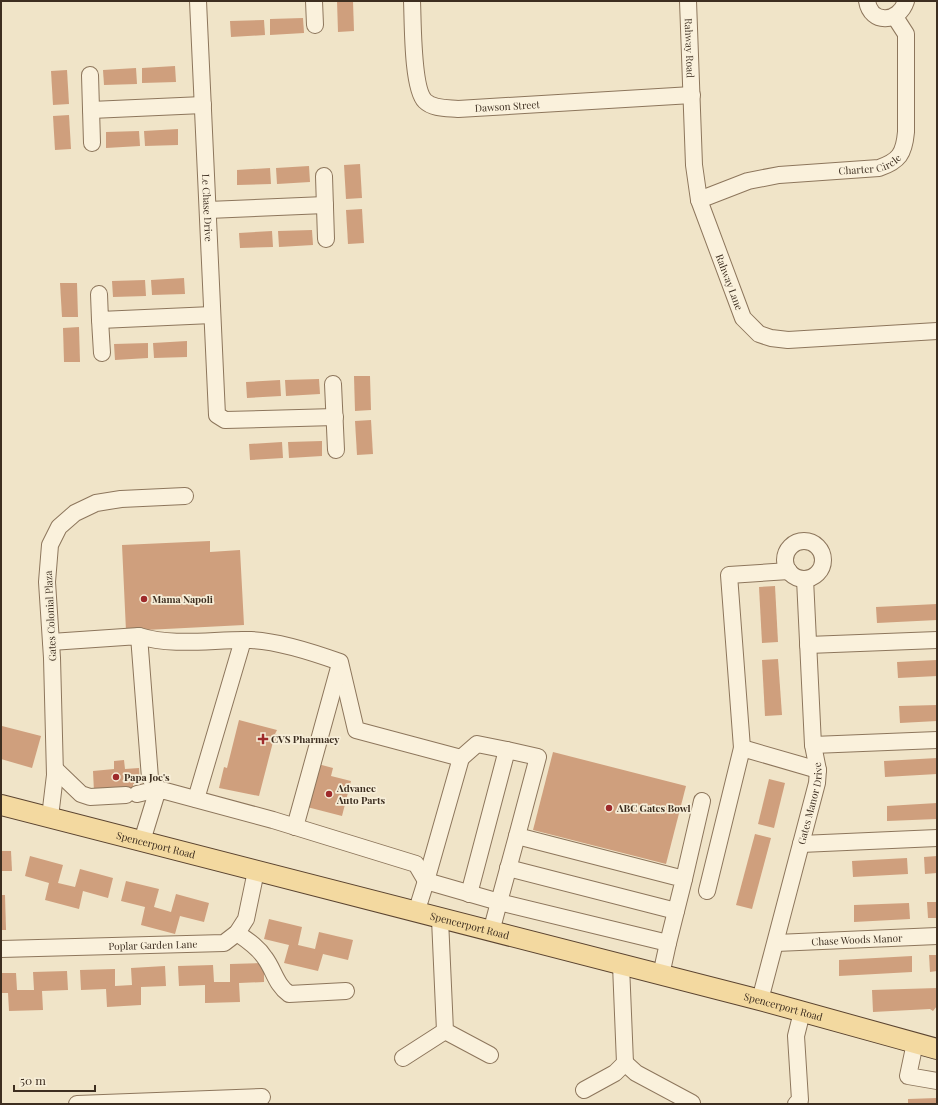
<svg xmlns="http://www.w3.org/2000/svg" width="938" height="1105" viewBox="0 0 938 1105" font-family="'Playfair Display',serif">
<rect width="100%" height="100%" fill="#f0e4c8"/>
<g fill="#cf9f7d">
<path d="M337,1h16l1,30 -16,1z"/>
<path d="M303,18l1,15 -34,2v-16z"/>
<path d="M264,20l1,15 -34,2 -1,-16z"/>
<path d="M175,66l1,16 -34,1v-15z"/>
<path d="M136,68l1,16 -33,1 -1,-15z"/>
<path d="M67,70l2,34 -16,1 -2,-34z"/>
<path d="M69,115l2,34 -16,1 -2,-34z"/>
<path d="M178,129v16l-33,1 -1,-15z"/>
<path d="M139,131l1,15 -34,2v-16z"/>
<path d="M360,164l2,34 -16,1 -2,-34z"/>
<path d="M309,166l1,16 -33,2 -1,-16z"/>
<path d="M270,168l1,16 -34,1v-15z"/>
<path d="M362,209l2,34 -16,1 -2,-34z"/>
<path d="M312,230l1,15 -34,2 -1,-16z"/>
<path d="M272,231l1,16 -33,1 -1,-15z"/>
<path d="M184,278l1,16 -33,1 -1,-15z"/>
<path d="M145,280l1,16 -33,1 -1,-16z"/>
<path d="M60,283h17l1,34h-16z"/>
<path d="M79,327l1,35h-16l-1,-34z"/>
<path d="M187,341v16l-33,1 -1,-15z"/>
<path d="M148,343v15l-33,2 -1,-16z"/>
<path d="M354,376h16l1,34 -16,1z"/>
<path d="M319,379l1,15 -34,2 -1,-16z"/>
<path d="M280,380l1,16 -34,2 -1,-16z"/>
<path d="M371,420l2,34 -16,1 -2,-34z"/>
<path d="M322,441v15l-33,2 -1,-16z"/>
<path d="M282,442l1,16 -33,2 -1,-16z"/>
<path d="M210,541v11l30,-2 4,75 -118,6 -4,-86z"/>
<path d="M775,586l3,56 -16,1 -3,-56z"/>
<path d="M937,604v16l-60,3 -1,-16z"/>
<path d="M778,659l4,56 -17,1 -3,-56z"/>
<path d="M937,660v16l-39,2 -1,-16z"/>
<path d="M937,705v16l-37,2 -1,-17z"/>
<path d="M239,720l38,10 -2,4 6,1 -2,9 -6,-2 -14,54 -40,-8 5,-21 3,1z"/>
<path d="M2,726l39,10 -9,32 -31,-9z"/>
<path d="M553,752l133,34 -20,78 -133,-34z"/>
<path d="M937,758v16l-52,3 -1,-16z"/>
<path d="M124,760l1,9 14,-1 1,16h-7l1,15 -40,-7 -1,-21 21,-2v-8z"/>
<path d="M318,764l15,4 -2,8 20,5 -9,35 -35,-9z"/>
<path d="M769,779l16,4 -11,45 -16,-4z"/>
<path d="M937,803v16l-50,2v-15z"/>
<path d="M755,834l16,4 -19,71 -16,-4z"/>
<path d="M1,851h10l1,20h-11z"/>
<path d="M30,856l33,9 -5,18 17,4 5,-18 33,9 -5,20 -25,-7 -4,18 -34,-9 4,-17 -24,-7z"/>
<path d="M937,856v17l-12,1 -1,-17z"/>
<path d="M907,858l1,16 -55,3 -1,-16z"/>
<path d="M126,881l33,8 -5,18 17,5 5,-18 33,9 -5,19 -24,-6 -5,18 -34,-9 4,-18 -24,-6z"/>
<path d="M1,895h4l1,35h-5z"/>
<path d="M927,902h10v16h-9z"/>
<path d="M909,903l1,16 -56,3v-17z"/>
<path d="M269,919l33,8 -4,18 17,4 4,-17 34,8 -5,20 -25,-6 -5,17 -34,-8 5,-18 -25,-6z"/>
<path d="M929,955h8v16l-7,1z"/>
<path d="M912,956v16l-73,4v-16z"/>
<path d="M264,963v19l-25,1 1,19 -35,1v-18l-26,1 -1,-20 35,-1 1,17h16v-18z"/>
<path d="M165,966l1,20 -25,1v18l-34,2 -1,-18 -25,1 -1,-20 35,-1v17l17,-1 -1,-17z"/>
<path d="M67,971l1,19 -26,1 1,19 -34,1 -1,-18h-7v-20h15l1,17h17l-1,-18z"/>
<path d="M937,988v18l-4,5 -3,-2 -57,3 -1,-22z"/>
<path d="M937,1098v6h-29v-5z"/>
</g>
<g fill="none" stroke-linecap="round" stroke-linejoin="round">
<defs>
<g id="minor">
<path id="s1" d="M198,1l19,414 8,5 110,-3"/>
<path d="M314,1l1,24"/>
<path id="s2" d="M412,1c1,20 0,87 13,100 8,8 22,7 33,8l234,-14"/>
<path id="s3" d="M688,1l6,164 5,35 44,118 16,16 12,4 17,2 149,-9"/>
<path d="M867,1c4,24 32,22 39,0"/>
<path d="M90,75l2,68"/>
<path d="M91,110l112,-5"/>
<path d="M324,176l2,63"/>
<path id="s4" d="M699,200l49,-19 31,-6 100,-7c20,-7 25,-14 27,-36v-98l-11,-17"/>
<path d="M208,210l117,-5"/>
<path d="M99,294l1,26 112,-5"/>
<path d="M100,320l2,33"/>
<path d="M333,384l3,66"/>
<circle cx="804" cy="560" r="19"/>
<path d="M139,636c36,11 75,3 112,4 27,1 64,13 89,22l16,68 105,28 -35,123"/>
<path d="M51,642l88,-6 11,142 8,11 -21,5"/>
<path d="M808,645l129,-5"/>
<path d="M813,745l124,-5"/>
<path d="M742,748l-13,-173 60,-4"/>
<path d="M461,758l16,-14 30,6"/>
<path d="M55,769l26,25 9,3 36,-2"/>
<path d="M196,799l47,-159"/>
<path d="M50,817l5,-42 -3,-117 -5,-76 3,-37 9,-18 16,-14 21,-10 25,-4 64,-3"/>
<path d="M295,827l45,-163"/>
<path d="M142,841l16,-52 115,31 143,44 10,17"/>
<path d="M801,844l136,-6"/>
<path d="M508,868l168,43"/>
<path d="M684,879l18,-78"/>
<path d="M707,891l35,-143 76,22"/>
<path d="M469,894l38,-144 31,7 -21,79"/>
<path d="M416,913l10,-32 73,21 18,-66 167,43 -16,64"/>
<path d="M440,919l5,112 45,24"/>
<path d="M491,932l8,-30 169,41 -7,32"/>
<path d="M237,933c10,7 21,14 28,25 9,12 11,27 24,36l57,-3"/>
<path id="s5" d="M776,943l161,-7"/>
<path id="s6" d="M1,949l223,-6 13,-10 9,-14 10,-48"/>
<path id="s7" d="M760,1000l57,-217 1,-13 -5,-25 -8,-166"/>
<path d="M915,1043l-7,33 29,5"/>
<path d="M403,1058l42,-27"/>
<path d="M625,1063l11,10 56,30"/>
<path d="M584,1090l31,-17 10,-10 -4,-98"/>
<path d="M77,1104l185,-7"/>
<path d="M796,1104l4,-4 -4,-64 6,-24"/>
</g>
<g id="major">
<path id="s8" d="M1,805l759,195 177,49"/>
</g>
</defs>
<use href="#minor" stroke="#8d765c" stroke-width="18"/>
<use href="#major" stroke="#5b4430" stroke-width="22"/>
<use href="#minor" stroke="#faf1dc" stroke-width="16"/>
<use href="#major" stroke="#f3d9a0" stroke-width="20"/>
</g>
<g fill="#9e2a2b" stroke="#f7eed8" stroke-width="1.5">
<circle cx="144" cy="599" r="4"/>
<path d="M261 733h4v4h4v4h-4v4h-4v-4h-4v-4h4z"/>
<circle cx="116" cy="777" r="4"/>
<circle cx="329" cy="794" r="4"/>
<circle cx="609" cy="808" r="4"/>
</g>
<g text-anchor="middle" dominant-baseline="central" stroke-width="3.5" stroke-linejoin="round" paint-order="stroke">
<g font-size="10" fill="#3d2e20" stroke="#f7eed8">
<text stroke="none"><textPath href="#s3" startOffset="47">Rahway Road</textPath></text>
<text stroke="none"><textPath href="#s2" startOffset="186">Dawson Street</textPath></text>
<text stroke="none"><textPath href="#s4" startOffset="176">Charter Circle</textPath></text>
<text stroke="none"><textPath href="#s1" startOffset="207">Le Chase Drive</textPath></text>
<text stroke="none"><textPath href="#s3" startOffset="287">Rahway Lane</textPath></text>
<text transform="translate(50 616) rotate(-93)">Gates Colonial Plaza</text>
<text stroke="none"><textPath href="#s7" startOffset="203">Gates Manor Drive</textPath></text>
<text stroke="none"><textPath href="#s8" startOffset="160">Spencerport Road</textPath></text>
<text stroke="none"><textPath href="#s8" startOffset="484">Spencerport Road</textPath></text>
<text stroke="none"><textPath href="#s5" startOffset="81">Chase Woods Manor</textPath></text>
<text stroke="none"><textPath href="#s6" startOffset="152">Poplar Garden Lane</textPath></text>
<text stroke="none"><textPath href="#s8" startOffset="808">Spencerport Road</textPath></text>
</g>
<g font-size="10" font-weight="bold" fill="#3d2e20" stroke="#f7eed8" text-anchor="start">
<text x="152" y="599">Mama Napoli</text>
<text x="271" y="739">CVS Pharmacy</text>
<text x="124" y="777">Papa Joe's</text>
<text x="337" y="788">Advance<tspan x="337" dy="12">Auto Parts</tspan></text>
<text x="617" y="808">ABC Gates Bowl</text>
</g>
</g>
<rect width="938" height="1105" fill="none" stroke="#3d2e20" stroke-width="4"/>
<path d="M14 1085v6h81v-6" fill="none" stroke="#3d2e20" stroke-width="2"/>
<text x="20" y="1085" font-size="12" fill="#3d2e20" stroke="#f7eed8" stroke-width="3" paint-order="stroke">50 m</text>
</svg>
